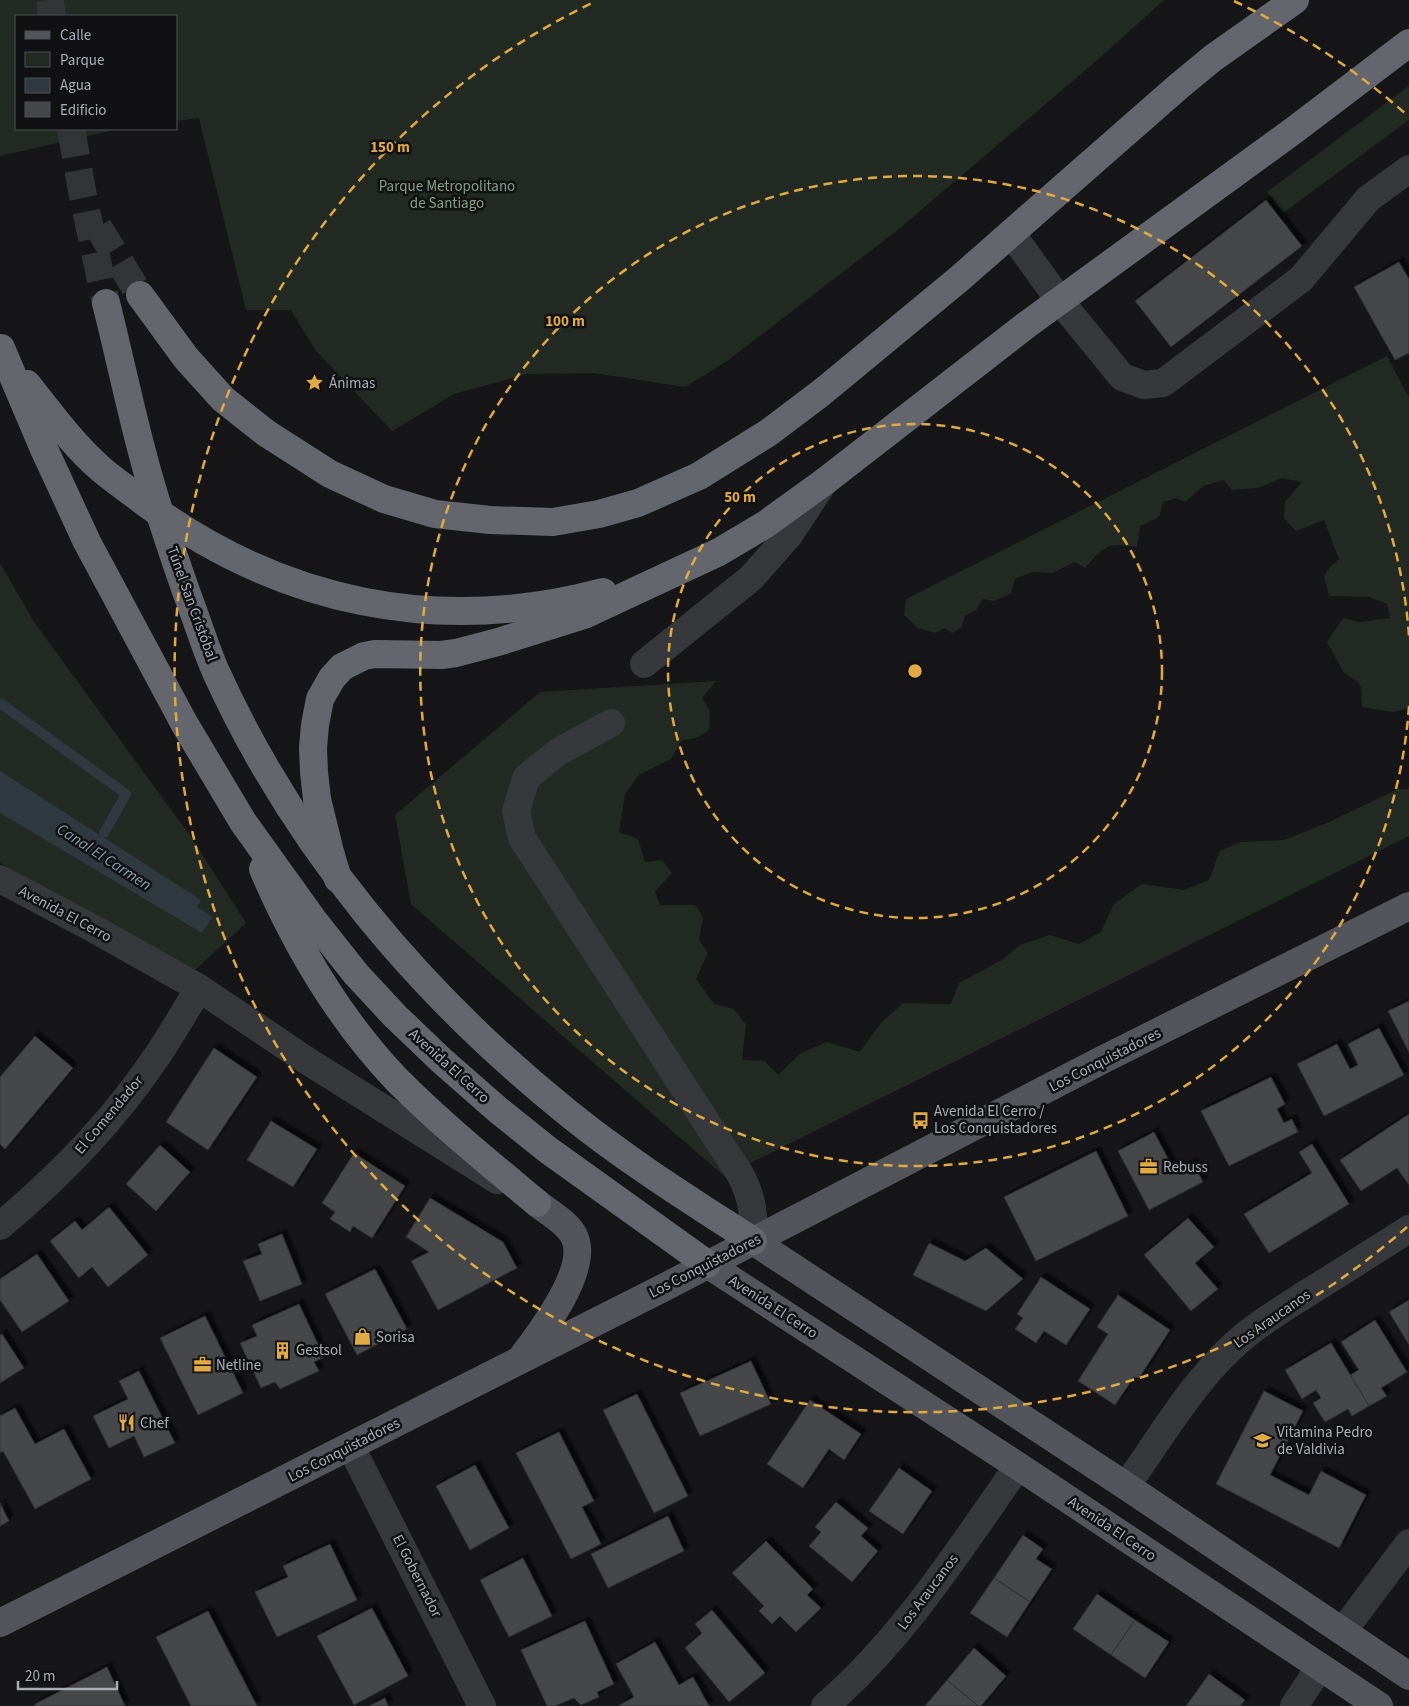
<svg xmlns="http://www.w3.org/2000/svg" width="1409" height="1706" viewBox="0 0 1409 1706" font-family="'Source Sans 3',sans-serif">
<defs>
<filter id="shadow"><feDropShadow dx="4.5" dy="-4.5" stdDeviation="1" flood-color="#0009"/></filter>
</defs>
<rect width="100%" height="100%" fill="#161618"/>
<g fill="#232a23">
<path d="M0,0h1164l-61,55 -204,174 -172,132 -42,26 -91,-14 -67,1 -73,20 -62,37 -76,-80 -25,-41h-45l-47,-192 -23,3v-105h-160v113h102l-118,27z"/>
<path d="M1409,86v34l-126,93 -16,-21z"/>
<path d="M1387,356l22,42v310l-16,4 -31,-5 -1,-19 -3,-6 -14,-9 -17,-31 16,-24 16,4 31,-4 -3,-14 -18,-7 -40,-1 -5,-20 6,-9 9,-8 -15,-39 -28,11 -12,-13 1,-16 17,-20 -20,-4 -25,10 -25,2 -8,-10 -21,6 -18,16 -8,-4 -14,4 -4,15 -19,9 -3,21c-31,-4 -31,-2 -52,21l-10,-6 -23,11 -20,-1 -17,7 -4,14 -17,8 -11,-2 -7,11 -11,6 -4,12 -9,5 -7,-5 -10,5 -17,-5 -14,-13 2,-16z"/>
<path d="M0,563l34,59 157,215 55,86 -52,48 -194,-108z"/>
<path d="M716,681l-14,17 8,13 -1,19 -11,7 -17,4 -10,18 -32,16 -14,19 -6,38 19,7 7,23 17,-2 10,13 -17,18 5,14h35l8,12 -4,23 9,13 -12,26 18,25 20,5 12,16 -4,35 23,1 13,14 23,-22 26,-11 33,10 20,-28 23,-21 48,1 8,-21 43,-23 18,-15 30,-10 29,9 22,-12 13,-28 28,-20 42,6 25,-10 11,-29 20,-9 44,-2 43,-17 71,-34h11v47l-685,340 -313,-272 -16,-89 145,-123z"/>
</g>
<path fill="#30393f" d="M0,771l201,129 -4,7 15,10 -10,16 -202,-120z"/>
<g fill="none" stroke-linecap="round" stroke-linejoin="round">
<path stroke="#30393f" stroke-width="10" d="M0,703l126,91 -22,39"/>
</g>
<g fill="#45464a" stroke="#303034" filter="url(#shadow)">
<path d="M1266,200l36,46 -131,101 -36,-46z"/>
<path d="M1399,262l10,17v74l-14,7 -41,-73z"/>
<path d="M1409,1001v51l-21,-41z"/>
<path d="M1379,1028l25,47 -80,41 -27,-52 40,-20 13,25 8,-4 -10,-21z"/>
<path d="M35,1036l38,32 -68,81 -5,-5v-67z"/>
<path d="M214,1048l43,29 -49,73 -42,-28z"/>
<path d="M1271,1077l14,27 -8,5 7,14 8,-4 6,13 -69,34 -28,-55z"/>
<path d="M1409,1114v71l-12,-17 -36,23 -21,-31z"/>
<path d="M271,1121l46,28 -24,38 -46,-27z"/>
<path d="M1154,1132l21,40 18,-10 10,20 -54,28 -31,-59z"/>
<path d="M1312,1144l37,60 -80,49 -25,-39 68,-41 -13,-21z"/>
<path d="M160,1145l30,27 -34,39 -30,-27z"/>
<path d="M1096,1151l32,65 -92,45 -32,-64z"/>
<path d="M354,1153l51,33 -33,52 -19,-12 -3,6 -20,-13 5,-7 -13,-9z"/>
<path d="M430,1198l73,44 14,26 -79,42 -27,-49 18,-9 -23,-15z"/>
<path d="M109,1207l39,48 -40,32 -16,-20 -13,11 -29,-37 25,-20 7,9z"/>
<path d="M1188,1218l26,29 -19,16 23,26 -27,22 -47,-56z"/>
<path d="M282,1234l20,50 -42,17 -17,-40 19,-7 -4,-10z"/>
<path d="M929,1243l36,18 21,-13 37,31 -37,32 -73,-36z"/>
<path d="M37,1254l32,47 -47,31 -22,-32v-21z"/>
<path d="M375,1269l32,60 -50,26 -32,-61z"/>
<path d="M1041,1277l49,32 -24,36 -22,-14 -8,12 -21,-14 8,-11 -6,-4z"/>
<path d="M1118,1295l52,35 -31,48 -5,-1 -19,28 -37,-24 30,-47 -11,-7z"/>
<path d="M1409,1300v45l-20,-33z"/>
<path d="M299,1304l25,53 -10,5 5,9 -39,18 -5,-7 -14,6 -21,-45 17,-7 -5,-11z"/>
<path d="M205,1316l38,77 -45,22 -38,-77z"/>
<path d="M1375,1320l32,52 -26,16 6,8 -18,10 -19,-31 9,-5 -18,-28z"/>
<path d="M2,1334l22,34 -24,15v-48z"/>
<path d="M1331,1343l38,63 -17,10 -4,-7 -23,13 -12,-19 8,-5 -5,-8 -14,9 -17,-29z"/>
<path d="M751,1361l20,43 -71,32 -20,-43z"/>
<path d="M139,1371l36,72 -31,14 -10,-21 -25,12 -16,-32 35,-17 -9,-18z"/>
<path d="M1264,1391l39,20 -33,64 39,20 12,-24 45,24 -27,53 -123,-64z"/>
<path d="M637,1394l51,102 -34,17 -51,-103z"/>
<path d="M810,1400l51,34 -17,26 -15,-11 -26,39 -36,-24z"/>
<path d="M15,1408l20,36 29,-15 27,50 -56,30 -32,-58 -3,2v-37z"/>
<path d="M559,1432l35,69 -12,6 19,37 -30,15 -55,-106z"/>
<path d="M475,1465l34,63 -39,22 -34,-64z"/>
<path d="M899,1468l33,23 -29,43 -34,-23z"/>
<path d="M836,1502l32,26 -7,8 17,15 -26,31 -43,-36 12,-14 -6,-5z"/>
<path d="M0,1503l9,18 -9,5z"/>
<path d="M668,1516l16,35 -76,37 -17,-34z"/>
<path d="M1023,1535l20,14 -7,10 16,10 -22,33 -36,-24z"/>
<path d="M766,1541l47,48 -6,6 14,13 -25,24 -16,-16 -8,8 -13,-13 5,-5 -32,-33z"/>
<path d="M330,1544l27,56 -80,37 -22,-45 33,-15 -5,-11z"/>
<path d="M523,1558l29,58 -43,21 -29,-57z"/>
<path d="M994,1578l36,24 -23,35 -37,-24z"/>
<path d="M1097,1594l38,26 -24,35 -38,-26z"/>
<path d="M372,1608l36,68 -54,29 -37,-69z"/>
<path d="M712,1610l53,63 -36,29 -44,-54 17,-15 -7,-9z"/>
<path d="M208,1611l49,95h-66l-35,-69z"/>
<path d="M1135,1620l34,22 -24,36 -34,-23z"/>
<path d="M585,1621l29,63 -17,8 2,5 -18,8 -7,-7 -19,8h-8l-26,-56z"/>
<path d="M655,1642l24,43 14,-8 16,29h-91l16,-9 -18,-33z"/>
<path d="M974,1648l32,28 -25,30h-3l-31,-26z"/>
<path d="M107,1667l18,39h-90v-2z"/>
<path d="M1209,1674l36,26 -5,6h-54z"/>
<path d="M947,1680l31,26h-53z"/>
<path d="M385,1698l3,8h-19z"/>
</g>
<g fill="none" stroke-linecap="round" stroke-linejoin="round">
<g stroke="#333438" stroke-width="28" stroke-dasharray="28 14" stroke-linecap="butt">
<path d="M50,0l2,16"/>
<path d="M71,129l12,67 23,107"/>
<path d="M98,227l42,68"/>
</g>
<g stroke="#37383c" stroke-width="28">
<path d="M1011,233l49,68 62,76 22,8 19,-2 138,-104 67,-80 41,-30"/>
<path d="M644,664l107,-86 38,-43 35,-53"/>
<path d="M611,723l-53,29 -32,26 -10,33 6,27 218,336c12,22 15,42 13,67"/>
<path d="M0,879l96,51 103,58 107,72 191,120"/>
<path d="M0,1226c59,-49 114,-106 157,-170 15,-22 28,-45 42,-68"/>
<path d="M351,1447l131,259"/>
<path d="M1126,1486c34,-47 63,-99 106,-139 23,-22 51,-38 77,-55 34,-21 67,-42 100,-63"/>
<path d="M1343,1631l66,-88"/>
<path d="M825,1706c78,-67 134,-156 193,-240"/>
<path d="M1294,1706l26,-39"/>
</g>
<g stroke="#54555b" stroke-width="28">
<path d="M753,1241l373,245 283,190"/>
<path d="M707,1264l311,202 361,240"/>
<path d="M523,1356c19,-25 67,-88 51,-120 -7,-14 -25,-23 -37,-33"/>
<path d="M0,1623l659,-333 441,-229 309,-155"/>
</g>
<g stroke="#64666d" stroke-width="28">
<path d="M140,295l46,63 37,41 43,34 64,41 54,25 51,15 55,6 63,2 46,-8 39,-11 61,-27 69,-43 53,-40 138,-114 220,-193 34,-28 82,-58"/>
<path d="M106,303c15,59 27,120 44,178 11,38 24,76 37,113 10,26 18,53 29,78 79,174 204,322 352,441 58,47 122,87 185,128"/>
<path d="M1,348l43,101 43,93 97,181 59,99 71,99 42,53 39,42 46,44 57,50 50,40 159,114"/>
<path d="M27,384c24,30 46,61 75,86 13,11 28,21 42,32 137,101 293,134 459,90"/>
<path d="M263,869c33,77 76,150 134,211 44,44 92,83 140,123"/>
<path d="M338,879l-8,-27 -13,-53 -3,-27 -1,-24 2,-23 5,-26 12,-21 10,-11 22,-11 11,-2 66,1 15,-2 42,-11 86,-27 135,-63 47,-28 58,-42 201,-156 268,-195 116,-88"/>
</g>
</g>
<g fill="none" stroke="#e1aa45" stroke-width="2.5" stroke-dasharray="9 6">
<circle cx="915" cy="671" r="247"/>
<path d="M1409 706A495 495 0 1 1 1409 636"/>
<path d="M1407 1227A742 742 0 1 1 596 1M1234 1A742 742 0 0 1 1407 115"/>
</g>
<defs>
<symbol id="sight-bare" viewBox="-9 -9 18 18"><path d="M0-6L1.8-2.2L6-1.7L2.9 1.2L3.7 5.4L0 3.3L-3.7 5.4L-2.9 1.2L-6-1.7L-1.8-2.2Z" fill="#e1aa45" stroke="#111113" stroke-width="2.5" paint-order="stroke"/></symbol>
<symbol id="bus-bare" viewBox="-9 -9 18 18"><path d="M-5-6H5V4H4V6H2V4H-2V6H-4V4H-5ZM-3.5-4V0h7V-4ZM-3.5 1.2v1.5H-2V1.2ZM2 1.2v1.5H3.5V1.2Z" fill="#e1aa45" stroke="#111113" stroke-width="2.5" paint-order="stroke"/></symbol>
<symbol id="office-bare" viewBox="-9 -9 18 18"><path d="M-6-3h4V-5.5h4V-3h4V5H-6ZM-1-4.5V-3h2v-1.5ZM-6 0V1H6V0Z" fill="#e1aa45" stroke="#111113" stroke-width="2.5" paint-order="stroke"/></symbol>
<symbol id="shop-bare" viewBox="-9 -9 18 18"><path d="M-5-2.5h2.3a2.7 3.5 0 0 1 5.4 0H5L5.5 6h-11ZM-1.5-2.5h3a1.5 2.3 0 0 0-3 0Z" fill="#e1aa45" stroke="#111113" stroke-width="2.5" paint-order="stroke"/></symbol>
<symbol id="building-bare" viewBox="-9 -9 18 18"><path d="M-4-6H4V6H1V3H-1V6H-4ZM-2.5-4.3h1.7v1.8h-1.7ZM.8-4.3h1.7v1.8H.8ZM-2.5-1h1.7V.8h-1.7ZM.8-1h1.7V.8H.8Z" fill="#e1aa45" stroke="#111113" stroke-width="2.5" paint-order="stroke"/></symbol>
<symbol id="restaurant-bare" viewBox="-9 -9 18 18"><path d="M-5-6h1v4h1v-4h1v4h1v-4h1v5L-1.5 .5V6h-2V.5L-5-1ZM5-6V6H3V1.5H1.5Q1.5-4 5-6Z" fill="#e1aa45" stroke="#111113" stroke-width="2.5" paint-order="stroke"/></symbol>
<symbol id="school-bare" viewBox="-9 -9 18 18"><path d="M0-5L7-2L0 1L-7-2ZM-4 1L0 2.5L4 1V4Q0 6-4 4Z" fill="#e1aa45" stroke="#111113" stroke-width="2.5" paint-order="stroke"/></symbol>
</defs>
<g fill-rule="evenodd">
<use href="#sight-bare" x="302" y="370" width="25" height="25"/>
<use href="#bus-bare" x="908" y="1108" width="25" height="25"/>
<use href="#office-bare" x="1136" y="1154" width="25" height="25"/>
<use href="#shop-bare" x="350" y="1324" width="25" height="25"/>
<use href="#building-bare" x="270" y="1338" width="25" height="25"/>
<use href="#office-bare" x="190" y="1352" width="25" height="25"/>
<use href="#restaurant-bare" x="114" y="1410" width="25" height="25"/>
<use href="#school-bare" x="1250" y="1428" width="25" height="25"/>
</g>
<g text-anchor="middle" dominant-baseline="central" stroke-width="5" stroke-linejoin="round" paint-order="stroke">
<g font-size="15" fill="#82a084" stroke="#111113">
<text x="447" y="186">Parque Metropolitano<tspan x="447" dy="17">de Santiago</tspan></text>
</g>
<g font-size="15" fill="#a9aeb6" stroke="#111113" text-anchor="start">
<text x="329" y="383">Ánimas</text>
<text x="934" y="1111">Avenida El Cerro /<tspan x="934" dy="17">Los Conquistadores</tspan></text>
<text x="1163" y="1167">Rebuss</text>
<text x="376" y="1337">Sorisa</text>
<text x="296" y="1350">Gestsol</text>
<text x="216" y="1365">Netline</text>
<text x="140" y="1423">Chef</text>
<text x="1277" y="1432">Vitamina Pedro<tspan x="1277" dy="17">de Valdivia</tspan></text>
</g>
<g font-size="15" fill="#a9aeb6" stroke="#111113">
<text transform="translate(192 604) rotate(70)">Túnel San Cristóbal</text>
<text transform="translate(65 914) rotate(28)">Avenida El Cerro</text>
<text transform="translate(1105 1060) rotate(-27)">Los Conquistadores</text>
<text transform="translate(449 1066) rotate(42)">Avenida El Cerro</text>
<text transform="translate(109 1115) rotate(-50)">El Comendador</text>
<text transform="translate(705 1266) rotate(-27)">Los Conquistadores</text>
<text transform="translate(773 1307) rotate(33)">Avenida El Cerro</text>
<text transform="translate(1272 1319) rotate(-35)">Los Araucanos</text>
<text transform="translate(344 1450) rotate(-27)">Los Conquistadores</text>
<text transform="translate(1112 1529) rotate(34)">Avenida El Cerro</text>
<text transform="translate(417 1576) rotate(63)">El Gobernador</text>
<text transform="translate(928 1592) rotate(-53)">Los Araucanos</text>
</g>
<g font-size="16" font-style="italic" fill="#849bae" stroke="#111113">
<text transform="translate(104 857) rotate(33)">Canal El Carmen</text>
</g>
</g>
<circle cx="915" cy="671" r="8" fill="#e1aa45" stroke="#111113" stroke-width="2.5"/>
<g font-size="15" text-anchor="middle" font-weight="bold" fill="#e1aa45" stroke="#111113" stroke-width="5" stroke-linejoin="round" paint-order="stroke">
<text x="390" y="152">150 m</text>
<text x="565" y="326">100 m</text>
<text x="740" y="502">50 m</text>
</g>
<rect x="15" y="15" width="162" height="115" fill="#111113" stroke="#4e5054"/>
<rect x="25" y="31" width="25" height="8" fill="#54555b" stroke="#4e5054"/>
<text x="60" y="40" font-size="15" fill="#a9aeb6">Calle</text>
<rect x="25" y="52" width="25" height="15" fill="#232a23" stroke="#4e5054"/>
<text x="60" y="65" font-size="15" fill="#a9aeb6">Parque</text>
<rect x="25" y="78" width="25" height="15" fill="#30393f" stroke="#4e5054"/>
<text x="60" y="90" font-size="15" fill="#a9aeb6">Agua</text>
<rect x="25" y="102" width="25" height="15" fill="#45464a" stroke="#4e5054"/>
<text x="60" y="115" font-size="15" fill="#a9aeb6">Edificio</text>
<path d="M18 1681v8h99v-8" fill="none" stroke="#a9aeb6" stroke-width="2.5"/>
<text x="25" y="1681" font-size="15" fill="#a9aeb6" stroke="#111113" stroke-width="4" paint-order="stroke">20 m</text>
</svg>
